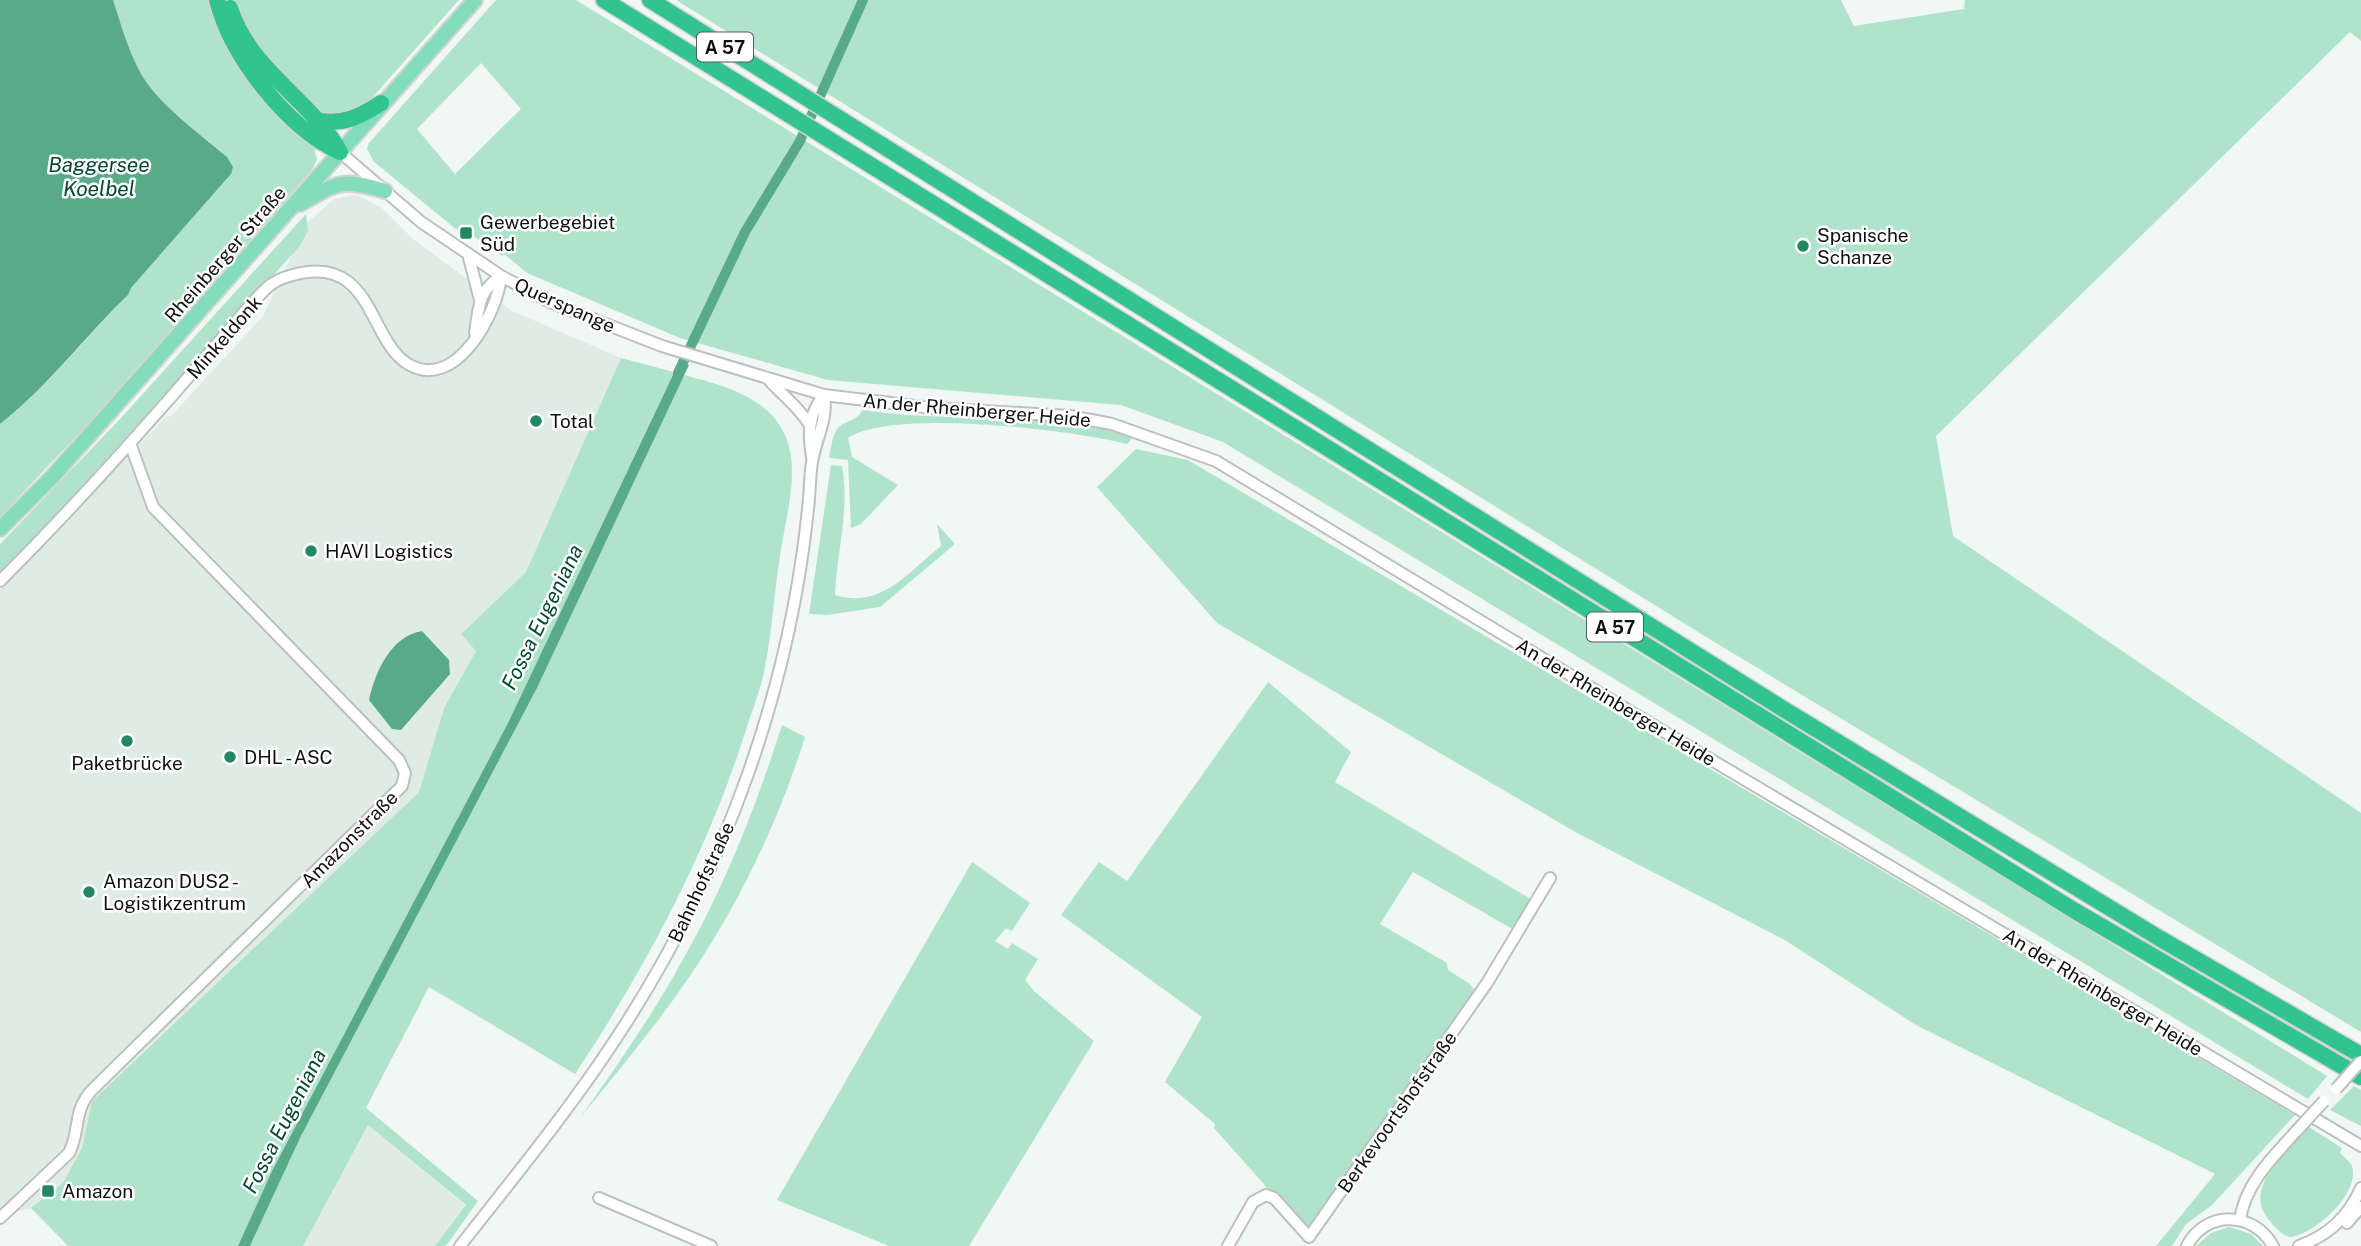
<svg xmlns="http://www.w3.org/2000/svg" width="2361" height="1246" viewBox="0 0 2361 1246" font-family="'Public Sans',sans-serif">
<style>
.built{fill:#dfece5}
.green{fill:#b0e3cb;fill-rule:evenodd}
.water{fill:#59aa88}
.lines{fill:none;stroke-linecap:round;stroke-linejoin:round}
.canal{stroke:#59aa88;stroke-width:10}
.minor-casing{stroke:#bcc1be;stroke-width:14}
.major-casing{stroke:#d4d4d4;stroke-width:18}
.highway-casing{stroke:#d4d4d4;stroke-width:19}
.minor{stroke:#fff;stroke-width:10}
.major{stroke:#83dcbc;stroke-width:14}
.highway{stroke:#31c490;stroke-width:16}
.minor-bridge-casing{stroke:#bcc1be;stroke-width:14;stroke-linecap:butt}
.minor-bridge{stroke:#fff;stroke-width:10}
.poi-dot{fill:#218863;stroke:#fff;stroke-width:2.5}
.labels{text-anchor:middle;dominant-baseline:central;stroke-width:5;stroke-linejoin:round;paint-order:stroke}
.shield{fill:#fff;stroke:#575858;stroke-width:2}
.shield-label{font-size:18px;font-weight:bold;fill:#0f1110}
.poi-label{font-size:19px;fill:#0f1110;stroke:#fff;text-anchor:start}
.street-label{font-size:19px;fill:#0f1110;stroke:#fff}
.water-label{font-size:21px;font-style:italic;fill:#014832;stroke:#fff}
</style>
<rect width="100%" height="100%" fill="#f1f7f4"/>
<path class="built" d="M357,195L383,209L414,240L510,310L621,358L526,572L461,634L476,651L444,708L419,792L92,1100L82,1148L63,1184L31,1208L0,1215V590L166,417L171,416L263,316L307,223L334,199Z
M368,1125L466,1206L435,1246H303Z"/>
<path class="green" d="M113,0H211C222,60 274,105 314,148L317,159L312,170L85,427L0,517V424C49,387 84,338 128,295L131,288L227,179V157C199,133 156,103 139,70C127,47 121,24 113,0Z
M235,0H459L371,99L356,113L325,117C288,80 251,52 235,0Z
M496,0H576L2327,1076L2308,1099L1223,442L1121,405L828,380L680,338L527,273L504,254L502,256L460,227L457,230L374,162L367,149L369,143ZM481,63L521,109L455,174L417,129Z
M676,0H1841L1854,26L1964,9L1965,0H2361V41L2350,32L1936,436L1953,536L2361,813V1032L1716,643Z
M306,214L308,231L299,247L47,524L0,571V544L120,419Z
M621,358L674,372L508,723L272,1171L238,1246H68L31,1208L63,1183L82,1148L92,1101L419,792L444,708L476,651L461,634L526,572Z
M684,375C721,385 768,396 785,435C801,471 785,519 780,556C774,594 772,634 764,672C760,692 751,713 745,733C706,855 646,967 575,1074L429,987L366,1108L478,1201L446,1246H435L466,1205L368,1125L303,1246H250L301,1136L537,688Z
M862,410C952,424 1045,409 1133,437L1127,444C1073,430 893,408 848,438L852,457L898,485L861,524L851,528L848,460L829,458C831,449 832,435 838,428C846,419 856,423 862,410Z
M1136,449L1188,460L2295,1115L2212,1205L2186,1224L2172,1246H2156L2215,1174L1916,1025L1783,939L1577,833L1217,623L1097,487Z
M831,465L842,466C850,510 837,550 835,595C881,609 906,574 941,546L937,524L955,544L880,607L827,615L809,614Z
M1268,682L1351,752L1335,782L1534,901L1516,931L1413,872L1380,924L1447,963L1448,970L1470,984L1475,991L1313,1226L1309,1227L1294,1218L1214,1128L1215,1124L1165,1082L1202,1017L1061,915L1099,862L1127,881Z
M782,725L805,737C777,827 733,916 678,993C648,1036 613,1077 580,1118C616,1067 652,1016 682,961C725,886 756,807 782,725Z
M972,862L1030,903L1012,931L1006,928L995,941L1008,949L1012,943L1038,959L1025,980L1035,992L1094,1041L969,1246H889L777,1200Z
M2354,1086L2361,1090V1126L2330,1110Z
M2309,1127L2342,1148L2340,1153C2344,1157 2350,1161 2352,1166C2361,1193 2314,1235 2290,1237C2281,1235 2275,1227 2269,1220C2241,1188 2289,1149 2309,1127Z
M2229,1227L2251,1234L2263,1246H2196L2211,1233Z"/>
<path class="water" d="M0,0H113C121,24 127,47 139,70C156,103 199,133 227,157L233,167L231,174L131,288L128,295C84,337 49,386 0,424Z
M679,362L689,365L537,688L301,1136L250,1246H238L272,1171L508,723Z
M422,631L449,660L450,674L401,730L392,729L369,700C375,672 391,636 422,631Z"/>
<g class="lines">
<path class="canal" d="M678,373L745,232L800,141L863,0"/>
<defs>
<path id="minor" d="M340,152L421,222L501,276L552,303L662,346L824,395L932,408L1070,416L1112,424L1216,461L1646,721L2361,1146
M468,254L480,300
M475,333C479,307 478,291 501,276
M769,380C783,396 798,406 809,424
M812,457C808,433 808,415 824,395
M0,581C45,536 89,489 132,441C160,410 188,378 216,345C233,326 250,303 269,286C276,280 285,277 293,275C373,253 368,340 408,364C456,393 498,312 501,276
M599,1198L711,1246
M0,1218L69,1153C81,1130 72,1112 92,1090L402,786L405,773L399,760L153,507L130,443
M2240,1220C2245,1182 2277,1153 2301,1126
M2347,1223L2361,1207
M460,1246C515,1176 571,1108 619,1034C724,873 791,690 809,499C810,487 810,474 812,462C816,438 828,420 824,395
M1228,1246L1253,1202L1266,1195L1274,1198L1309,1237L1487,983L1550,878
M2187,1246C2205,1210 2254,1211 2273,1246
M2299,1246C2329,1235 2348,1217 2361,1188"/>
<path id="major" d="M300,204C339,182 341,178 385,191
M0,529L53,476L475,0"/>
<path id="highway" d="M217,0C231,56 287,128 340,152
M604,0L2075,911L2361,1077
M650,0L1780,707L2159,938L2361,1055
M230,8C251,72 311,99 340,152
M316,120C342,126 359,117 381,103"/>
</defs>
<use href="#minor" class="minor-casing"/>
<use href="#major" class="major-casing"/>
<use href="#highway" class="highway-casing"/>
<use href="#minor" class="minor"/>
<use href="#major" class="major"/>
<use href="#highway" class="highway"/>
<defs>
<path id="minor-bridge" d="M2336,1089L2361,1061
M2301,1126L2324,1101"/>
</defs>
<use href="#minor-bridge" class="minor-bridge-casing"/>
<use href="#minor-bridge" class="minor-bridge"/>
</g>
<g class="poi-dot">
<rect x="459" y="226" width="14" height="14" rx="3.5"/>
<circle cx="1803" cy="246" r="7"/>
<circle cx="536" cy="421" r="7"/>
<circle cx="311" cy="551" r="7"/>
<circle cx="127" cy="741" r="7"/>
<circle cx="230" cy="757" r="7"/>
<circle cx="89" cy="892" r="7"/>
<rect x="41" y="1184" width="14" height="14" rx="3.5"/>
</g>
<g class="labels">
<g class="shield">
<rect x="697" y="32.5" width="56" height="29" rx="5"/>
<rect x="1587" y="612.5" width="56" height="29" rx="5"/>
</g>
<g class="shield-label">
<text x="725" y="47">A 57</text>
<text x="1615" y="627">A 57</text>
</g>
<g class="poi-label">
<text x="480" y="222">Gewerbegebiet<tspan x="480" dy="22">Süd</tspan></text>
<text x="1817" y="235">Spanische<tspan x="1817" dy="22">Schanze</tspan></text>
<text x="550" y="421">Total</text>
<text x="325" y="551">HAVI Logistics</text>
<text x="244" y="757">DHL - ASC</text>
<text x="127" y="763" text-anchor="middle">Paketbrücke</text>
<text x="103" y="881">Amazon DUS2 -<tspan x="103" dy="22">Logistikzentrum</tspan></text>
<text x="62" y="1191">Amazon</text>
</g>
<g class="street-label">
<text transform="translate(225 254) rotate(-49)">Rheinberger Straße</text>
<text transform="translate(565 305) rotate(24)">Querspange</text>
<text transform="translate(224 337) rotate(-49)">Minkeldonk</text>
<text transform="translate(977 410) rotate(5)">An der Rheinberger Heide</text>
<text transform="translate(1616 702) rotate(31)">An der Rheinberger Heide</text>
<text transform="translate(349 839) rotate(-45)">Amazonstraße</text>
<text transform="translate(701 882) rotate(-65)">Bahnhofstraße</text>
<text transform="translate(2103 992) rotate(31)">An der Rheinberger Heide</text>
<text transform="translate(1397 1112) rotate(-55)">Berkevoortshofstraße</text>
</g>
<g class="water-label">
<text x="99" y="164">Baggersee<tspan x="99" dy="24">Koelbel</tspan></text>
<text transform="translate(542 617) rotate(-64)">Fossa Eugeniana</text>
<text transform="translate(284 1121) rotate(-63)">Fossa Eugeniana</text>
</g>
</g>
</svg>
